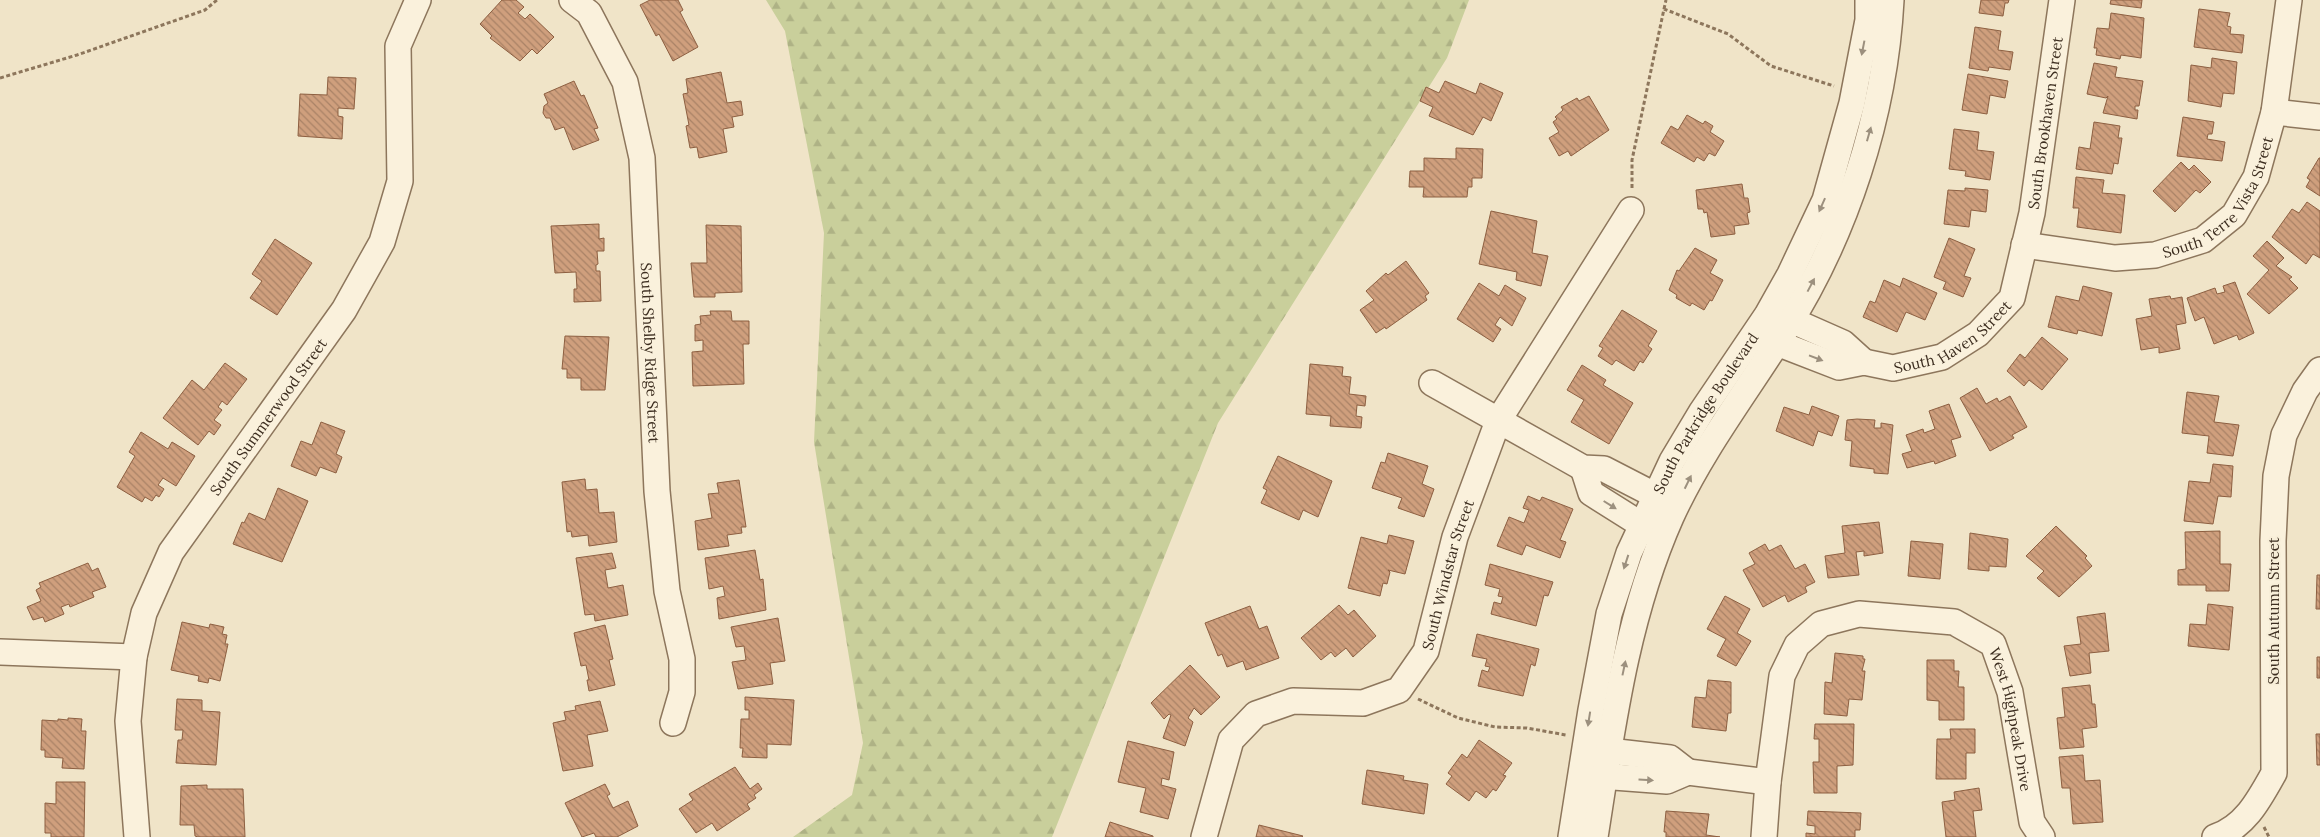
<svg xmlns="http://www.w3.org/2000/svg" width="2320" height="837" viewBox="0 0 2320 837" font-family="Lora,serif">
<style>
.forest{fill:url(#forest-firs)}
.building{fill:url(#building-back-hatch);stroke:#8d5f41}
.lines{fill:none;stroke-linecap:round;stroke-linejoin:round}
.minor-casing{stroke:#8d765c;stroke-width:28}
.path{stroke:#8d765c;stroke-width:3;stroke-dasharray:4 2.5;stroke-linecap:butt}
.minor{stroke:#faf1dc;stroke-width:25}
.oneway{fill:#9c907e}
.labels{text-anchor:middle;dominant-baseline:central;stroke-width:4;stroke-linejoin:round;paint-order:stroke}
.street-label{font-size:15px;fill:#3d2e20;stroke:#f7eed8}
</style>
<defs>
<pattern id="forest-firs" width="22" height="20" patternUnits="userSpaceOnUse" patternTransform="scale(1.25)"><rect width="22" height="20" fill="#c9cf9b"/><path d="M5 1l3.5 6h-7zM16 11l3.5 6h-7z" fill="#aeb285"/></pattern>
<pattern id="building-back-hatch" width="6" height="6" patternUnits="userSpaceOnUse" patternTransform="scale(1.25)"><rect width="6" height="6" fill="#cf9f7d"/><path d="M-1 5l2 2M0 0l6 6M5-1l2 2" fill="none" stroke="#a98266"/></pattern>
</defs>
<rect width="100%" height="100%" fill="#f0e4c8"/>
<path class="forest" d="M766,0H1469L1447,58L1218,423L1052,837H793L852,795L863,743L814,442L824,233L785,31Z"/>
<path class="building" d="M502,0H516L524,7L518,13L525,19L530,14L554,37L537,54L532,49L520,61L490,38L492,36L480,24Z
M650,0H678L683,10L680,12L698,47L673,61L659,34L656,36L640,5Z
M1981,0H2009L2008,3H2005L2003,16L1979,13Z
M2111,0H2142L2141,8L2110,4Z
M2199,9L2230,13L2227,26L2231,27L2230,34L2244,35L2242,53L2194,47Z
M2111,13L2144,18L2141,58L2121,55L2120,59L2096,55L2097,48H2094L2097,28L2109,29Z
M1975,27L2001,31L1998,50L2013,52L2010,70L1989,67L1988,71L1969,68Z
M2212,58L2237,62L2234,94L2223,93L2221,107L2188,101L2191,65L2211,68Z
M2094,63L2117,67L2115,77L2143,81L2139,106H2135V110H2138L2137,119L2103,113L2108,96L2106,98L2087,94Z
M721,72L727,103L741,101L743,115L732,117L734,127L723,129L727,152L699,158L697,147L690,148L686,126L689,125L683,94L688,93L686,79Z
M1968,74L2008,81L2005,98L1990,95L1987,114L1962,110Z
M328,77L356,78L354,109L338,108V116L343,117L342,139L298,136L300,94L327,95Z
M574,81L581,96L584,95L598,128L594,129L599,140L573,150L564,127L555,130L550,118H546L543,113L544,106L548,103L544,94Z
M1445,81L1476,94L1480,83L1503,93L1491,121L1483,117L1473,135L1429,116L1433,107L1420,101L1426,87L1439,93Z
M1589,96L1609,130L1571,156L1568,151L1559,156L1549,138L1559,132L1553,122L1557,119L1555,117L1563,110L1561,107L1577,98L1579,101Z
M1687,115L1703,124L1705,121L1713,126L1710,132L1724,141L1715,156L1709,153L1704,161L1697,157L1694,162L1661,143L1671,126L1678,130Z
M2183,117L2214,122L2212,134H2208L2207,139L2225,142L2222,161L2177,156Z
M2094,122L2120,126L2118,138H2122L2118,164L2114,163L2112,174L2076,169L2079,147L2090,149Z
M1954,129L1979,132L1977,150L1994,152L1990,180L1965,176L1966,171L1949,169Z
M1456,148L1483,149L1482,178H1472V187H1468L1467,197H1423L1424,187H1409L1410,171H1424V158L1456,159Z
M2319,158H2320V196L2306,187L2310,180L2307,178Z
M2181,162L2189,170L2194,165L2211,182L2200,193L2196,190L2175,212L2153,191Z
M2076,177L2104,180L2102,193L2125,195L2121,233L2077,227L2079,208H2073Z
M1742,184L1744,198H1748L1750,212L1747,213L1749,224L1734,226L1735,234L1711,237L1707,212L1704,213L1703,209H1698L1696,190Z
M1965,188L1988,190L1986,212L1971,210L1969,227L1944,224L1948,190L1965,191Z
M2307,202L2320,211V258L2313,254L2306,264L2272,237L2292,209L2299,213Z
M1491,211L1537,221L1532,253L1548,256L1541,286L1516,280L1517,272L1479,264Z
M599,224V239L604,238V251H597L598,264L596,265V271H600L601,301L574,302V289H577L576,272L555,273L551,226Z
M706,225L741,226L742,292L715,293V297H694L691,263H707Z
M1949,238L1975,249L1964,276L1971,278L1963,297L1943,289L1946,282L1934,277Z
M275,239L312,263L277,315L250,298L262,281L252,274Z
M2267,241L2284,258L2276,266L2292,277L2289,279L2298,288L2269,314L2247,294L2269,270L2253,256Z
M1695,248L1717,260L1710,273L1723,280L1712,301L1710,300L1704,310L1692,303L1690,306L1676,298L1677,295L1669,290L1677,270L1679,271Z
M1406,261L1429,293L1425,296L1427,300L1386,329L1385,327L1376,333L1360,310L1374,300L1366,291L1386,273L1388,275Z
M1903,278L1937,293L1925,320L1906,312L1897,332L1863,317L1870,301L1875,303L1884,280L1900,287Z
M2235,282L2254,333L2239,340L2237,335L2214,344L2204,317L2195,321L2187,298L2215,288L2217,294L2225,292L2223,286Z
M1479,283L1499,296L1505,285L1526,298L1512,326L1500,317L1495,325L1501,329L1493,342L1457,319Z
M2083,286L2112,293L2102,336L2078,330L2077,334L2048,327L2056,296L2079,301Z
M2170,296L2171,299L2182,297L2186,323L2176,325L2180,349L2159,353V347L2141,350L2136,319L2152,316L2149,299Z
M1622,310L1657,331L1648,346L1652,349L1643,363L1640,361L1634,371L1616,360L1612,365L1598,356L1603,348L1599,346Z
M710,311H731L732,321H749V344H743L744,384L693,386L692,352L703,351V340L695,341V325L701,324L700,316L711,315Z
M565,336L609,337L605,390H581V378H567V369H562Z
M2042,337L2068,359L2042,390L2029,380L2024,386L2007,371L2020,354L2025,358Z
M225,363L247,379L227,405L222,401L218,407L222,410L214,420L221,425L214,435L209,431L198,445L163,418L192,380L204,390Z
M1310,364L1343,367L1342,376L1351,377L1349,394L1366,396L1365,406L1357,405L1356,416L1362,417L1361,428L1330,426L1331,416L1306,414Z
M1582,365L1606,380L1603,385L1633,403L1609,444L1571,422L1584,400L1567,390Z
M1977,388L1986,404L1997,398L1999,402L2010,396L2027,427L2012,435L2014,438L1990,451L1960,398Z
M2187,392L2219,396L2214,422L2239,425L2233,456L2207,453L2209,436L2182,433Z
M1949,404L1961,437L1951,440L1956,456L1935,464L1934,461L1907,468L1902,454L1912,451L1906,435L1923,429L1924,433L1935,429L1929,411Z
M1812,406L1839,416L1832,436L1818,431L1813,446L1776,431L1784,407L1809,415Z
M1857,419L1875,420L1874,428H1881V423L1893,425L1888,474L1874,473V469L1850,466L1852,441L1845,440L1847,420Z
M321,422L345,431L336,454L342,457L336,473L320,467L316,476L291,466L301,441L312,445Z
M141,432L168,449L172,442L195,456L176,486L163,478L158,485L164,489L159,497L156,495L152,501L145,497L142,502L117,487L135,456L129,452Z
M1388,453L1428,466L1422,484L1434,489L1424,517L1398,508L1402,498L1372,488L1381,462L1385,463Z
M1278,456L1332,481L1318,517L1303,510L1299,520L1261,503L1267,490L1263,488Z
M2213,464L2233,466L2231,497L2218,496L2213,524L2184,521L2189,481L2210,483Z
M585,479L586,490L597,489L599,513L614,512L617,542L589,546L588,535L572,537L571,531L567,532L562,482Z
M739,480L746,527H741L742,533L727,535L729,546L698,550L695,521L712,518L708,494L719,493L717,483Z
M278,488L308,501L282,562L233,544L242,522L244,523L249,513L265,520Z
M1528,496L1540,501L1542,497L1573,509L1560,540L1566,542L1560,558L1526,545L1522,555L1497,546L1509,517L1524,523L1529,510L1523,508Z
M1879,522L1883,553L1864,556V551L1856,552L1859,575L1828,578L1825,556L1845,553L1842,526Z
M2056,526L2087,556L2085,558L2092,566L2059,597L2037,578L2044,571L2026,556Z
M2220,531V564H2231L2229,591H2206V585H2178V570L2186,569L2185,532Z
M1970,533L2008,539L2006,567L1989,566V571L1968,569Z
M1389,535L1414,541L1405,574L1388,570L1390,572L1387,584L1383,583L1380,596L1348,588L1361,537L1387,544Z
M1911,541L1943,544L1940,579L1908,576Z
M1765,544L1769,551L1781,545L1795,569L1805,564L1815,582L1805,587L1807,592L1788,602L1785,595L1763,607L1743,570L1755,564L1749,553Z
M755,550L760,580L763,579L766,610L719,619L717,598L725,596L723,586L709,589L705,558Z
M612,553L616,568L605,570L608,588L623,585L628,615L595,621L594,614L585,615L576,558Z
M88,563L92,571L98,568L106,587L92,592L94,597L70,607L69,604L61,607L64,614L45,622L43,617L33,620L27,607L41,601L36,590L41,587L39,583Z
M1490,564L1553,582L1548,596L1544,595L1536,626L1491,614L1494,602L1501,604L1503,597L1498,596L1500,589L1485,585Z
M2317,575H2320V609H2316Z
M1725,596L1750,609L1737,633L1751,641L1736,666L1717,656L1726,639L1707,629Z
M2208,604L2233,607L2229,650L2188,646L2190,624L2206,625Z
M1339,605L1348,615L1354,610L1376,636L1353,657L1346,648L1335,657L1331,652L1321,660L1301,638Z
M1250,606L1259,629L1267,626L1279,658L1246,670L1243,661L1227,667L1222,654L1218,656L1205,623Z
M2105,613L2109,651L2089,653L2091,673L2070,676L2064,646L2081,644L2077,617Z
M778,618L785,661L770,663L773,684L738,689L732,662L746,660L744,646L736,647L731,627Z
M182,622L209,628L210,624L224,627L222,634L227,635L225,644H228L220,681L209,678L208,683L198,681L199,676L171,670Z
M605,625L613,659L609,660L615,685L589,691L587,680H589L586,665L581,666L574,633Z
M1477,634L1539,649L1535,666L1531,664L1523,696L1478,686L1482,670L1488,672L1490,667L1485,666L1487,659L1472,656Z
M1835,653L1863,656V659H1865L1862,671H1865L1862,700L1849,699L1847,716L1824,714L1825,682L1832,683Z
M2317,657H2320V678H2317Z
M1927,660H1954V671H1959L1958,687H1964V720H1939V701L1927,700Z
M1190,665L1220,697L1201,715L1194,708L1188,718L1193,722L1185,746L1163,738L1171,715L1169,714L1164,719L1151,703Z
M1708,680L1731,682V713H1728L1726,731L1692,727L1695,697L1706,698Z
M2090,685L2092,704H2095L2097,727L2082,729L2084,747L2060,749L2057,718L2065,717L2062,688Z
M745,697L794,700L791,745L767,744V758L742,757L743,748H740L741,719H749V710H745Z
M177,699L202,700V711L220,712L216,765L176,763L178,740H182L183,730H175Z
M600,701L608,731L587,735L593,766L563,771L553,723L566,720L564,712L576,710L575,706Z
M68,718L82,719L81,731H86L84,769L62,768L63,758L45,757V750H41L42,720L58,721V719L68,720Z
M1815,724H1854L1853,765L1837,766V793H1814L1813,762H1819V739H1814Z
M1950,729H1975V753H1966V779H1936L1937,739H1951Z
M2316,734H2320V765H2317Z
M1479,740L1512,763L1503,775L1506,776L1496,791L1493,789L1486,798L1476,791L1469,801L1446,784L1452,776L1448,773L1462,754L1467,758Z
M1128,741L1174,752L1169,780L1162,778L1161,785L1176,789L1168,819L1140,812L1146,788L1118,782Z
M2083,755L2085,781L2100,780L2103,822L2073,824L2070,788H2062L2059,757Z
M735,767L750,789L758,783L762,789L754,795L756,798L747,804L750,809L717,831L712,823L696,833L679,809L693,800L689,794Z
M1367,770L1404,776L1403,780L1428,784L1424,814L1362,804Z
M56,782H85L84,837H51V833H45V803L56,804Z
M605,784L610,794L607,796L613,808L628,801L638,826L617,837H596L594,833L582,837L565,803Z
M207,785V789H243L245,837H198L195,836L194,825H180L181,786Z
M1979,788L1982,810L1973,811L1976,837H1946L1942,802L1955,800L1954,792Z
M1666,811L1709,814L1706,835L1720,837H1666V832H1664Z
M1808,811L1861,813L1860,830H1855V837H1806V833L1815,834V826L1807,825Z
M1110,822L1153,836V837H1105Z
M1259,825L1303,836L1302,837H1256Z"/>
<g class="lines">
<defs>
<g id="minor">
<path id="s1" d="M572,0L589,13L625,82L642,158L657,491L667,591L682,659V692L673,723"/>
<path d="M2274,112L2320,117"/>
<path id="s2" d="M2024,245L2115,258L2155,255L2203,240L2234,215L2256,177L2274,112L2289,0"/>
<path d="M1779,312L1791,320L1843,343L1864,362"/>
<path id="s3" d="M1765,333L1777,343L1839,367L1864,362L1893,368L1942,357L1978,334L2012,298L2032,213L2062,0"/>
<path d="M1432,383L1583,468L1604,469L1670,503"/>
<path d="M1583,468L1591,493L1656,534"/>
<path d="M0,652L134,657"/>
<path d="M1591,749L1670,758L1688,772"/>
<path id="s4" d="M1688,772L1768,782L1782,676L1797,645L1821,624L1859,614L1954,622L1993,644L2010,692L2032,822L2042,837"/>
<path d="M1587,775L1667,781L1688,772"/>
<path id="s5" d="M137,837L128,721L134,657L144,613L171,552L344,310L382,242L400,181L398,46L418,0"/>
<path id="s6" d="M1204,837L1231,740L1256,714L1293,701L1363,703L1399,690L1426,651L1455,537L1498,421L1631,210"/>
<path id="s7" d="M1571,837L1591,710L1609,614L1629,553L1672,461L1702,411L1767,315L1790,274L1825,200L1852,103L1868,20V0"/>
<path d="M1595,837C1612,729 1626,618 1671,517C1701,451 1745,394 1784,332C1846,235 1885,115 1891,0"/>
<path d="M1764,837L1768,782"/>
<path d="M2215,837C2245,827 2259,800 2274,773L2273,541L2276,476L2284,435L2305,391L2320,370"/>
</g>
</defs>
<use href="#minor" class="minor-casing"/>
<path class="path" d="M1664,9L1666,0
M0,78L77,55L205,10L217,0
M1632,188V160L1664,9L1728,34L1771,66L1834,86
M1418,699L1458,718L1495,727L1527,728L1566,735
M2264,827L2269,837"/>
<use href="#minor" class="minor"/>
</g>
<defs><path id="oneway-solid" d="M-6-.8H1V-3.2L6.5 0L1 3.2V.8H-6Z" transform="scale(1.25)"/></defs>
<g class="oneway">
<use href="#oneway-solid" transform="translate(1863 48) rotate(101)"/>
<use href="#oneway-solid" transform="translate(1869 134) rotate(-74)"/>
<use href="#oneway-solid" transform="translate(1822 205) rotate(114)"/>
<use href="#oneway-solid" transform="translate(1811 285) rotate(-62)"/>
<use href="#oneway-solid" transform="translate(1816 358) rotate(21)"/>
<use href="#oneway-solid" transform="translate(1688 482) rotate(-64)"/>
<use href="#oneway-solid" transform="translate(1610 505) rotate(32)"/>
<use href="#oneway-solid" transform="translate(1626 562) rotate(108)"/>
<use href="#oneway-solid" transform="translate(1624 668) rotate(-78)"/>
<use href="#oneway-solid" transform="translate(1589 719) rotate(99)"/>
<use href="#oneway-solid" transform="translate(1646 780) rotate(3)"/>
</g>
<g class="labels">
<g class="street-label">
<text stroke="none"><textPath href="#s3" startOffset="458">South Brookhaven Street</textPath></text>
<text stroke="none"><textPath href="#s2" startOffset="224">South Terre Vista Street</textPath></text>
<text stroke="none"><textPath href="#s3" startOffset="206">South Haven Street</textPath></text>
<text stroke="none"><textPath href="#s1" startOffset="372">South Shelby Ridge Street</textPath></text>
<text stroke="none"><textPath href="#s7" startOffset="450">South Parkridge Boulevard</textPath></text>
<text stroke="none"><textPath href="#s5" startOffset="459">South Summerwood Street</textPath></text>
<text stroke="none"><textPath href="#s6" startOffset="411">South Windstar Street</textPath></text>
<text transform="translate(2273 611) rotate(-90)">South Autumn Street</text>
<text stroke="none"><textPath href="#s4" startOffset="511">West Highpeak Drive</textPath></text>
</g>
</g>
</svg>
